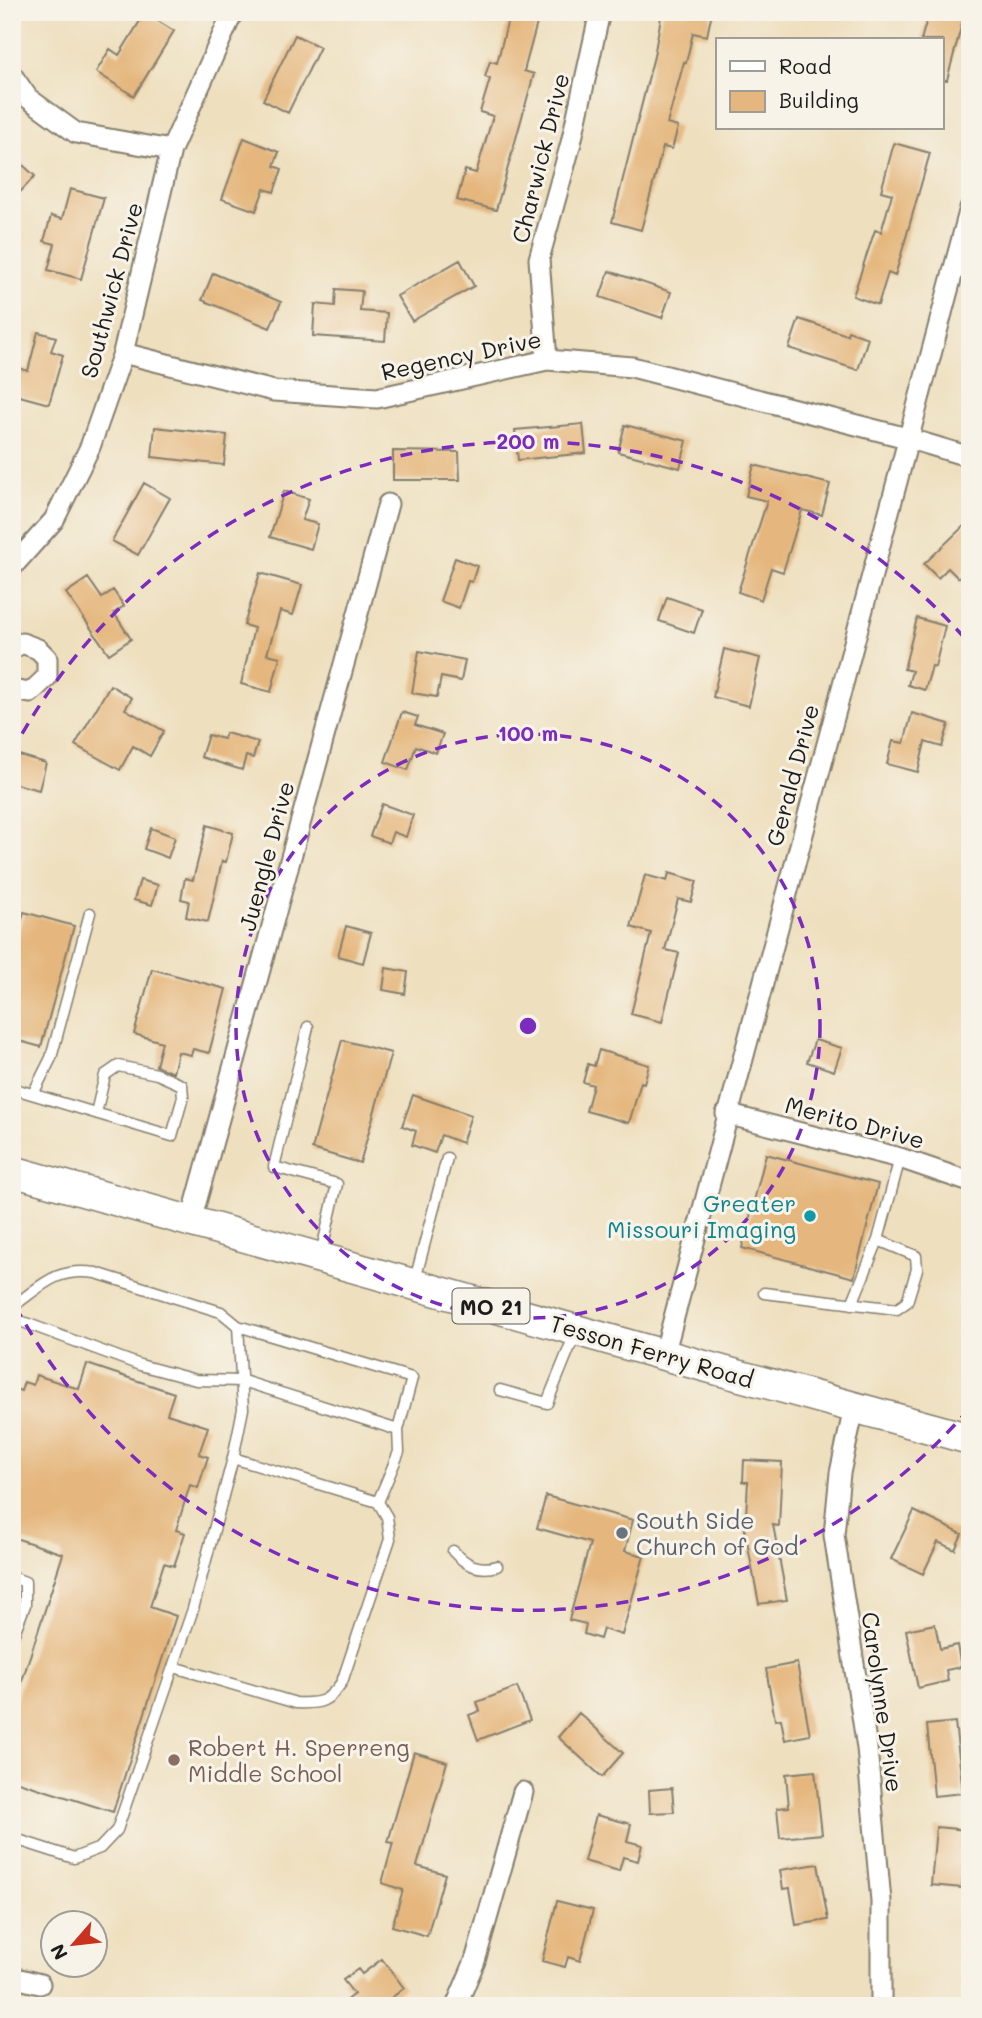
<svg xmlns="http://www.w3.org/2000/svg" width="982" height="2018" viewBox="0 0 982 2018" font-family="Mali,sans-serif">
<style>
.building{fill:#e5b77e}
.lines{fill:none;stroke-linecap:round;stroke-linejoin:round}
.lane-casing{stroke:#857e6d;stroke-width:13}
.street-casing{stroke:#857e6d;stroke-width:23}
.primary-casing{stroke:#857e6d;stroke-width:33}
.lane{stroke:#fff;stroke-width:10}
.street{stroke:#fff;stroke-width:19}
.primary{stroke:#fff;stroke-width:30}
.ring{fill:none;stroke:#7b2cbf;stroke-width:3.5;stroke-dasharray:12 9}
.culture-dot{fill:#0f9aa8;stroke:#f7f3e8;stroke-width:2.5}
.worship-dot{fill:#6b7280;stroke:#f7f3e8;stroke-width:2.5}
.education-dot{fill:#8d6e63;stroke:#f7f3e8;stroke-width:2.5}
.labels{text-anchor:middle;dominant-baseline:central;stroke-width:6;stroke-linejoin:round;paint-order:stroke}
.shield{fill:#f7f3e8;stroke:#5e5c59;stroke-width:2}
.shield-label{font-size:21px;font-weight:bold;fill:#1c1c1c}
.street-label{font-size:23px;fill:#1c1c1c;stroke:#f7f3e8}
.culture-label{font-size:23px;fill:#0d838f;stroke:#f7f3e8;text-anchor:end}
.worship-label{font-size:23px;fill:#5b616d;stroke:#f7f3e8;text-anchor:start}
.education-label{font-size:23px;fill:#785e54;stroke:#f7f3e8;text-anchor:start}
.centre{fill:#7b2cbf;stroke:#f7f3e8;stroke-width:3.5}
.ring-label{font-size:21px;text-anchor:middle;font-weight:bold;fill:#7b2cbf;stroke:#f7f3e8;stroke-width:6;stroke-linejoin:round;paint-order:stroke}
</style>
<rect width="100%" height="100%" fill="#f7f3e8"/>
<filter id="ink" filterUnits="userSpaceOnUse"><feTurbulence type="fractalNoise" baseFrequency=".0143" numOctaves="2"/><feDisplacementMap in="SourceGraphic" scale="14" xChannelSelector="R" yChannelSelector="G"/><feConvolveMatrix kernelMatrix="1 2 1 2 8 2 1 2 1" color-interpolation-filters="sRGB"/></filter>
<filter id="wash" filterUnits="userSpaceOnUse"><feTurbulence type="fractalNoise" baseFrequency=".00686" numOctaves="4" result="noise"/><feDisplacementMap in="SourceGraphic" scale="28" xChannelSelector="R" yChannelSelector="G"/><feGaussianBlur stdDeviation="1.57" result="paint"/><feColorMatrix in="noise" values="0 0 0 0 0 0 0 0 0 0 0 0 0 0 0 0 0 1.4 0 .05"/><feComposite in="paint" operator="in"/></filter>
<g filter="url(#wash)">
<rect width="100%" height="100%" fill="#eedfbe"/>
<g id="blocks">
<path class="building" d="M510,12H540L524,71L534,74L496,210L457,200L465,170L476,173L493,116L480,112L490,79L485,77L490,61L497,63Z
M662,12H712L707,36L693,33L686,63L684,62L667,124L678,127L672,149L663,147L641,230L612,222L654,56Z
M929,12H965L947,80H942V40H921Z
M145,13L174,31L134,96L96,72L110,49L119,55Z
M295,35L320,47L288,113L263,100Z
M244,138L279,152L274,166L282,169L274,192L264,189L256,211L222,199Z
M894,143L930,153L895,276L888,273L878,305L853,296L875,230L881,232L892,194L881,191Z
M12,155L35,176L12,201Z
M70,189L104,198L81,279L48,270L55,244L44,241L51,216L62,219Z
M460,260L474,286L412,321L397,296Z
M609,271L671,292L662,318L600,297Z
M213,273L281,302L270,328L202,300Z
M336,289L362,291L360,311L387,313L385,341L313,336L315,304L335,306Z
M799,319L847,335L848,331L868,338L858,370L789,348Z
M38,332L56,337L51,351L63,355L49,404L12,394V377L15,367L28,371Z
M583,424L586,453L518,460L515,430Z
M625,425L687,441L680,468L618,452Z
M155,427L227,435L224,465L152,457Z
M393,451L459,452L460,480H393Z
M754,465L830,484L822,515L802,510L783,572L771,568L761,600L738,592L767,501L746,496Z
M144,483L170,498L138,555L112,541Z
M284,491L309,499L302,520L318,524L311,549L270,537Z
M970,520V567L958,578L948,568L938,578L924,564Z
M455,558L477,566L472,582L468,581L459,608L440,601Z
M260,573L302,585L293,615L280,611L267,654L280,657L271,692L241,684L254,628L244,625Z
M88,578L102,598L113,590L124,606L114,613L131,639L109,654L66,593Z
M667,597L702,609L694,633L659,621Z
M917,618L945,626L935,667L932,666L925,690L908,685L912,671L904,669Z
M724,649L760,658L749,706L713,697Z
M419,651L465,660L461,681L441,677L437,697L412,693Z
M110,685L132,698L125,709L164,731L150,756L133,746L120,770L75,745Z
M402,712L418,717L415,725L443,734L436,753L416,746L408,770L385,762Z
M912,713L949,724L942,747L925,742L918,772L887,764L893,741L904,743Z
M226,733L258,742L253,758L246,756L242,770L201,757L208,735L224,739Z
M12,753L46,763L39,790L12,783Z
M382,804L413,815L406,837L393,832L389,843L370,836Z
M207,825L233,833L226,862L222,861L208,922L186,917L189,901L181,899L185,878L193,880Z
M151,828L175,837L168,858L144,849Z
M669,873L697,881L691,902L678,899L665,950L679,953L662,1022L631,1014L651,933L631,927L645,875L667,881Z
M140,880L158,885L152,905L134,900Z
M24,912L74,926L41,1047L12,1039V956Z
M346,926L371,933L363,963L338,956Z
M386,968L408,972L405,994L383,990Z
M152,969L226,989L209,1053L193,1049L191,1055L178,1052L173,1073L156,1066L162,1042L134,1034Z
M342,1040L391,1053L360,1163L312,1149Z
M815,1040L842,1048L834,1071L807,1062Z
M599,1050L649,1065L644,1083L641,1082L629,1123L586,1111L593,1085L583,1082L588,1064L594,1066Z
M413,1095L471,1115L462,1143L441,1135L435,1153L412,1145L416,1131L402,1126Z
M766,1154L878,1184L854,1278L742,1248Z
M87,1364L174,1393L167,1414L208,1427L199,1454L208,1457L198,1488L190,1485L176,1530L185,1533L174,1566L164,1563L150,1607L176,1616L113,1812L12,1780V1712L63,1554L12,1537V1388L21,1391L24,1382L33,1385L36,1375L79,1389Z
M744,1460L782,1462L779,1526L773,1525L787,1600L759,1604L745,1531L748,1482H743Z
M546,1496L633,1520L625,1551L644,1556L622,1635L603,1629L600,1639L584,1634L586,1624L569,1620L590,1543L537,1528Z
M914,1511L962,1534L955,1550L938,1542L923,1574L891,1559Z
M935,1624L940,1649L957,1645L961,1667L946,1670L948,1681L918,1688L906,1630Z
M797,1663L810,1735L785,1740L781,1719L775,1720L766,1669Z
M517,1687L530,1720L478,1740L469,1715L480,1711L477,1702Z
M579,1713L623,1753L602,1777L558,1737Z
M955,1722L963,1793L934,1796L927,1725Z
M414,1752L447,1762L417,1866L445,1874L427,1936L392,1926L403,1890L382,1883L393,1843L388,1842Z
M815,1771L822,1834L780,1838L777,1808L789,1807L786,1774Z
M672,1788L674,1812L650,1813L649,1790Z
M596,1815L631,1824L627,1841L642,1845L638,1861L623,1857L619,1871L584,1861Z
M936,1827L967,1830L962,1888L931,1885Z
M818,1864L828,1920L796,1925L790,1888L783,1889L780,1870Z
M557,1901L593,1910L580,1961L568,1957L565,1967L542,1961Z
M382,1959L404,1988L381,2006H339L354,1994L343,1980L358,1969L362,1974Z"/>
</g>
</g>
<g filter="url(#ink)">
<use href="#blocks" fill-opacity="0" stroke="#857e6d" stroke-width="2"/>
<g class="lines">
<defs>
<path id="lane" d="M308,1027L274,1167L337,1184L321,1254
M33,1094L51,1058L90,913
M12,1099L15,1089L172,1136L183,1097L182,1085L157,1074L118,1066L105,1075L96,1113
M415,1280L447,1158
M764,1293L897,1309L907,1302L917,1269L916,1256L878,1240L900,1158
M852,1304L878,1240
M12,1307C43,1285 56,1267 96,1273L221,1312L238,1326L412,1378L398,1430L243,1381L196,1380L140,1365L12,1318
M500,1390L547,1403L575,1334
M233,1458L378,1502L399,1452L398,1430
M453,1551C466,1565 478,1571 497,1566
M12,1577L25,1582V1605L12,1638
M174,1667L296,1703C321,1704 328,1702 342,1682L390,1539L387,1517L378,1502
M12,1838L74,1858L100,1848L117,1830L193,1609L233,1458L243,1409L238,1326"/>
<path id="street" d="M12,75L28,98L76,133L171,150
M123,353L274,391L377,398L547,360L632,367L907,438L970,457
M547,360L539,259L571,143L600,12
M12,567L54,520L90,447L123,353L171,150L233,12
M12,649L22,643L38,649L47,658V677L30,693L12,690
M726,1114L900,1158L970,1182
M191,1221L388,504
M664,1355L970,208
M854,1408L840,1473L834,1535L867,1748L881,1901V2006
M12,1977L40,1984
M456,2006L475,1961L523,1792"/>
<path id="primary" d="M12,1171L664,1355L970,1439"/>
</defs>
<use href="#lane" class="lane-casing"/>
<use href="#street" class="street-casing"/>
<use href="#primary" class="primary-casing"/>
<use href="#lane" class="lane"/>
<use href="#street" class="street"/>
<use href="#primary" class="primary"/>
</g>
</g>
<g class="ring">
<circle cx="528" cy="1026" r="292"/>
<path d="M969 1409A584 584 0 0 1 12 1300M12 752A584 584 0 0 1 969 643"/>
</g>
<circle class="culture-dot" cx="810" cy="1216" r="7"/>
<circle class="worship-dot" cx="622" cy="1533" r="7"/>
<circle class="education-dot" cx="174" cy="1760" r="7"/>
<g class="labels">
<rect class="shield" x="452.5" y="1288.5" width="77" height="35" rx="5"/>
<g class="shield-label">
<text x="491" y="1306">MO 21</text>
</g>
<g class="street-label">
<text transform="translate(540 158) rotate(-76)">Charwick Drive</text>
<text transform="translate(111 290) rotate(-75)">Southwick Drive</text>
<text transform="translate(461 355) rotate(-12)">Regency Drive</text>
<text transform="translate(792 775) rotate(-75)">Gerald Drive</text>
<text transform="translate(266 856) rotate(-75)">Juengle Drive</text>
<text transform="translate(855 1122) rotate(15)">Merito Drive</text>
<text transform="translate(652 1351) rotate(16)">Tesson Ferry Road</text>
<text transform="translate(883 1702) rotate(82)">Carolynne Drive</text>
</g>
<g class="culture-label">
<text x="796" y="1203">Greater<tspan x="796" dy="26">Missouri Imaging</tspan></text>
</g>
<g class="worship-label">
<text x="636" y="1520">South Side<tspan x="636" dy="26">Church of God</tspan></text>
</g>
<g class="education-label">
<text x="188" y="1747">Robert H. Sperreng<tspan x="188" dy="26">Middle School</tspan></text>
</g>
</g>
<circle cx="528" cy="1026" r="10" class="centre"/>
<g class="ring-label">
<text x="528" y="449">200 m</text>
<text x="528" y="741">100 m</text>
</g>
<rect width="982" height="2018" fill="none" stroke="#f7f3e8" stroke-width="42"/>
<rect x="716" y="38" width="228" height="91" fill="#f7f3e8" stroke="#9f9d96" stroke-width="2"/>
<rect x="730" y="61" width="35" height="10" fill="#ffffff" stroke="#9f9d96" stroke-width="2"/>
<text x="779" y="74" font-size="21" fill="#1c1c1c">Road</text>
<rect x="730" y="91" width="35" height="21" fill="#e5b77e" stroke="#9f9d96" stroke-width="2"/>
<text x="779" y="108" font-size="21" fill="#1c1c1c">Building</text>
<g transform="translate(74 1944) rotate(242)"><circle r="33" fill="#f7f3e8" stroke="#9f9d96" stroke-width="2"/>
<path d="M0-5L12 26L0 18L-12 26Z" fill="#c8321e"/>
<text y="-10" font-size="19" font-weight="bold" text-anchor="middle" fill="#1c1c1c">N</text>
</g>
</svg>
